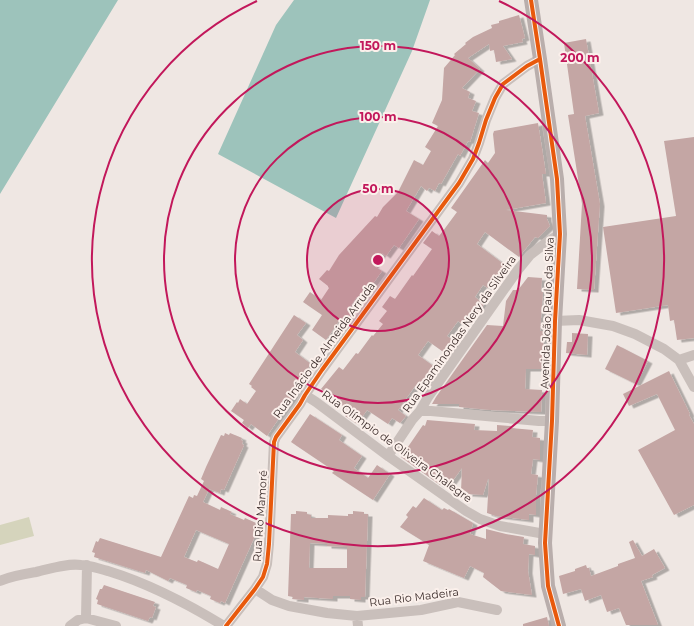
<svg xmlns="http://www.w3.org/2000/svg" width="694" height="626" viewBox="0 0 694 626" font-family="Montserrat,sans-serif">
<style>
.green{fill:#d5d4bc}
.water{fill:#9dc3bb}
.building{fill:#c4a6a4;fill-rule:evenodd;filter:url(#shadow)}
.lines{fill:none;stroke-linecap:round;stroke-linejoin:round}
.street{stroke:#c9bfbb;stroke-width:10}
.secondary{stroke:#b9aeac;stroke-width:14}
.cycleway-casing{stroke:#fbf0eb;stroke-width:6}
.cycleway{stroke:#e8590c;stroke-width:4}
.ring{fill:none;stroke:#c2185b;stroke-width:2}
.labels{text-anchor:middle;dominant-baseline:central;stroke-width:4;stroke-linejoin:round;paint-order:stroke}
.street-label{font-size:11px;fill:#3a2b29;stroke:#fbf0eb}
.centre{fill:#c2185b;stroke:#fbf0eb;stroke-width:2}
.ring-label{font-size:12px;text-anchor:middle;font-weight:bold;fill:#c2185b;stroke:#fbf0eb;stroke-width:4;stroke-linejoin:round;paint-order:stroke}
</style>
<defs>
<filter id="shadow"><feDropShadow dx="4.5" dy="2.5" stdDeviation="0" flood-color="#0004"/></filter>
</defs>
<rect width="100%" height="100%" fill="#efe7e3"/>
<path class="green" d="M29,517L34,536L0,545V525Z"/>
<path class="water" d="M0,0H118L0,194Z
M294,0H430L412,51L336,218L218,154L276,25Z"/>
<path class="building" d="M519,15L525,38L522,39L523,42L503,46L512,59L496,62L494,50L490,51L489,44L468,58L480,69L462,88L470,92L468,98L476,101L472,111L479,113L470,142L468,141L460,156L458,154L441,184L439,183L435,191L429,188L427,191L421,186L406,211L419,219L399,248L394,245L386,256L382,253L374,266L382,271L361,300L357,297L356,298L347,311L351,314L344,324L339,321L326,340L312,330L322,315L303,302L310,292L321,300L329,288L328,287V286L319,279L327,270L329,271L339,255L375,216L377,217L383,207L398,192L414,160L423,165L431,151L425,147L438,126L432,123L442,100L444,68L455,55L454,54L466,44L465,43L473,37L492,28L491,25L499,23V21Z
M586,39L599,113L585,116L600,204L594,290L577,289L582,204L568,115L574,114L564,43Z
M538,123L546,174H542L546,203L506,210L547,215V219L550,226L538,238L535,237L519,257L485,232L477,244L505,265L488,288L483,285L475,297L484,304L478,314L473,310L463,325L458,321L447,336L458,344L449,356L428,341L418,355L439,370L424,392H422L415,386L398,410L406,416L400,423L392,418L388,424L367,410L357,424L345,416L349,410L335,401L334,402L326,397L328,394L321,389L339,367L343,370L356,353L358,354L372,335L373,336L383,324L379,321L387,311L382,307L390,296L395,299L412,275L413,276L432,249L423,243L432,231L439,236L443,231L457,212L451,208L485,160L488,163L495,153L493,134L494,131Z
M694,137V338L677,340L674,320L670,321L668,305L616,313L603,227L676,216L664,141Z
M528,277L542,278L541,292H543L540,331H544L542,369H526L525,389L542,390L541,412L490,410L459,407V404H432L436,397L487,325L503,326L506,301L513,290H518Z
M294,315L306,323L297,335L303,340L295,352L311,364L306,371L308,372L301,383L302,384L267,436L251,424L248,428L242,423L244,420L231,411L237,402L238,403L240,399L247,404L256,391L251,387L252,386L249,384Z
M572,333L588,334L587,355L566,353L567,342H572Z
M617,345L648,361L636,384L605,369Z
M669,371L690,414L689,415L694,424V505L674,515L638,450L675,430L657,394L629,406L623,394Z
M310,414L342,435L339,440L362,456L354,468L368,478L377,465L390,474L373,500L332,473L334,471L291,442Z
M427,420L475,424L474,430L497,431V425L511,426V428L533,430L532,437L540,438V460L533,459L531,474L538,475L536,495V515L529,514V520L496,516L487,513L489,479H488L483,495L468,494V492L461,491L462,468L448,487L442,483L440,485L401,457L423,425L425,426Z
M225,433L229,435L230,433L242,438L241,440L243,441L242,444L244,445L224,490L221,489L220,493L209,489L203,502L220,510L221,507L232,512L230,514L244,520L245,518L256,523L255,525L259,527L225,603L221,601L220,603L210,599L211,596L197,590L196,592L186,588L187,585L170,578L168,581L146,570L145,573L94,557L95,553L92,552L96,541L98,542L100,538L161,557L189,496L193,498L194,495L197,496L204,481L201,479L206,467L221,435L224,436ZM196,530L229,544L218,569L198,560L197,562L184,557Z
M424,498L442,510L444,508L448,510L449,509L473,523L470,534L486,539V529L506,534L524,537L523,544L535,546V555L529,554L528,571L532,595L501,591L483,577L484,573L470,566L464,578L423,561L429,545L400,527L408,517L406,515L413,506L416,508Z
M296,511L307,512V514L311,515V518H328V515L348,516V514H353V511L364,512V514H368L365,597H361V600L350,599V596H333V599L304,597V600L292,599L293,597L288,596L291,514H296ZM310,543L327,544V546L347,547V568H309Z
M633,540L642,556L654,549L665,568L652,575L653,577L641,581L658,625H626L619,608L607,612L601,595L585,601L581,589L563,594L559,576L575,571V569L586,565L587,568H589L591,576L618,566V564L635,558L629,542Z
M104,585L155,602L153,606L156,607L152,618L150,617L148,621L97,604L98,600L96,599L100,589H102Z
M547,617L549,626H523V624Z"/>
<g class="lines">
<path class="street" d="M555,321L579,320L613,326L635,334L664,349L679,360L694,387
M679,360L694,355
M305,395L316,402L388,456L466,511L480,519L500,526L545,534
M420,411H431L539,421H552
M388,456L412,420L420,411L428,397L517,271L530,255L547,242L560,234
M0,581C11,576 24,574 36,572C50,569 66,563 81,565C90,565 99,569 108,571C147,583 188,604 224,626
M255,589L272,600L289,606L327,613L357,616L421,610L458,602L497,610
M357,616L358,626
M86,618L87,565
M70,626L78,620L86,618L116,626
M226,626L255,589L263,577L267,564L269,544L274,442L276,437L300,404L305,395L322,370L459,183L473,159L479,143L486,120L495,98L503,84L527,66L540,59"/>
<path class="secondary" d="M531,0L540,59L557,179L560,234L555,321L552,421L545,543L548,586L559,626"/>
<defs>
<path id="cycleway" d="M531,0L540,59L557,179L560,234L555,321L552,421L545,543L548,586L559,626
M226,626L255,589L263,577L267,564L269,544L274,442L276,437L300,404L305,395L322,370L459,183L473,159L479,143L486,120L495,98L503,84L527,66L540,59"/>
</defs>
<use href="#cycleway" class="cycleway-casing"/>
<use href="#cycleway" class="cycleway"/>
</g>
<circle cx="378" cy="260" r="71" fill="#c2185b" fill-opacity=".12"/>
<g class="ring">
<circle cx="378" cy="260" r="71"/>
<circle cx="378" cy="260" r="143"/>
<circle cx="378" cy="260" r="214"/>
<path d="M499 1A286 286 0 1 1 257 1"/>
</g>
<g class="labels">
<g class="street-label">
<text transform="translate(547 313) rotate(-88)">Avenida João Paulo da Silva</text>
<text transform="translate(459 334) rotate(-55)">Rua Epaminondas Nery da Silveira</text>
<text transform="translate(324 350) rotate(-54)">Rua Inácio de Almeida Arruda</text>
<text transform="translate(397 446) rotate(36)">Rua Olímpio de Oliveira Chalegre</text>
<text transform="translate(260 516) rotate(-86)">Rua Rio Mamoré</text>
<text transform="translate(414 597) rotate(-7)">Rua Rio Madeira</text>
</g>
</g>
<circle cx="378" cy="260" r="6" class="centre"/>
<g class="ring-label">
<text x="378" y="50">150 m</text>
<text x="580" y="62">200 m</text>
<text x="378" y="121">100 m</text>
<text x="378" y="193">50 m</text>
</g>
</svg>
